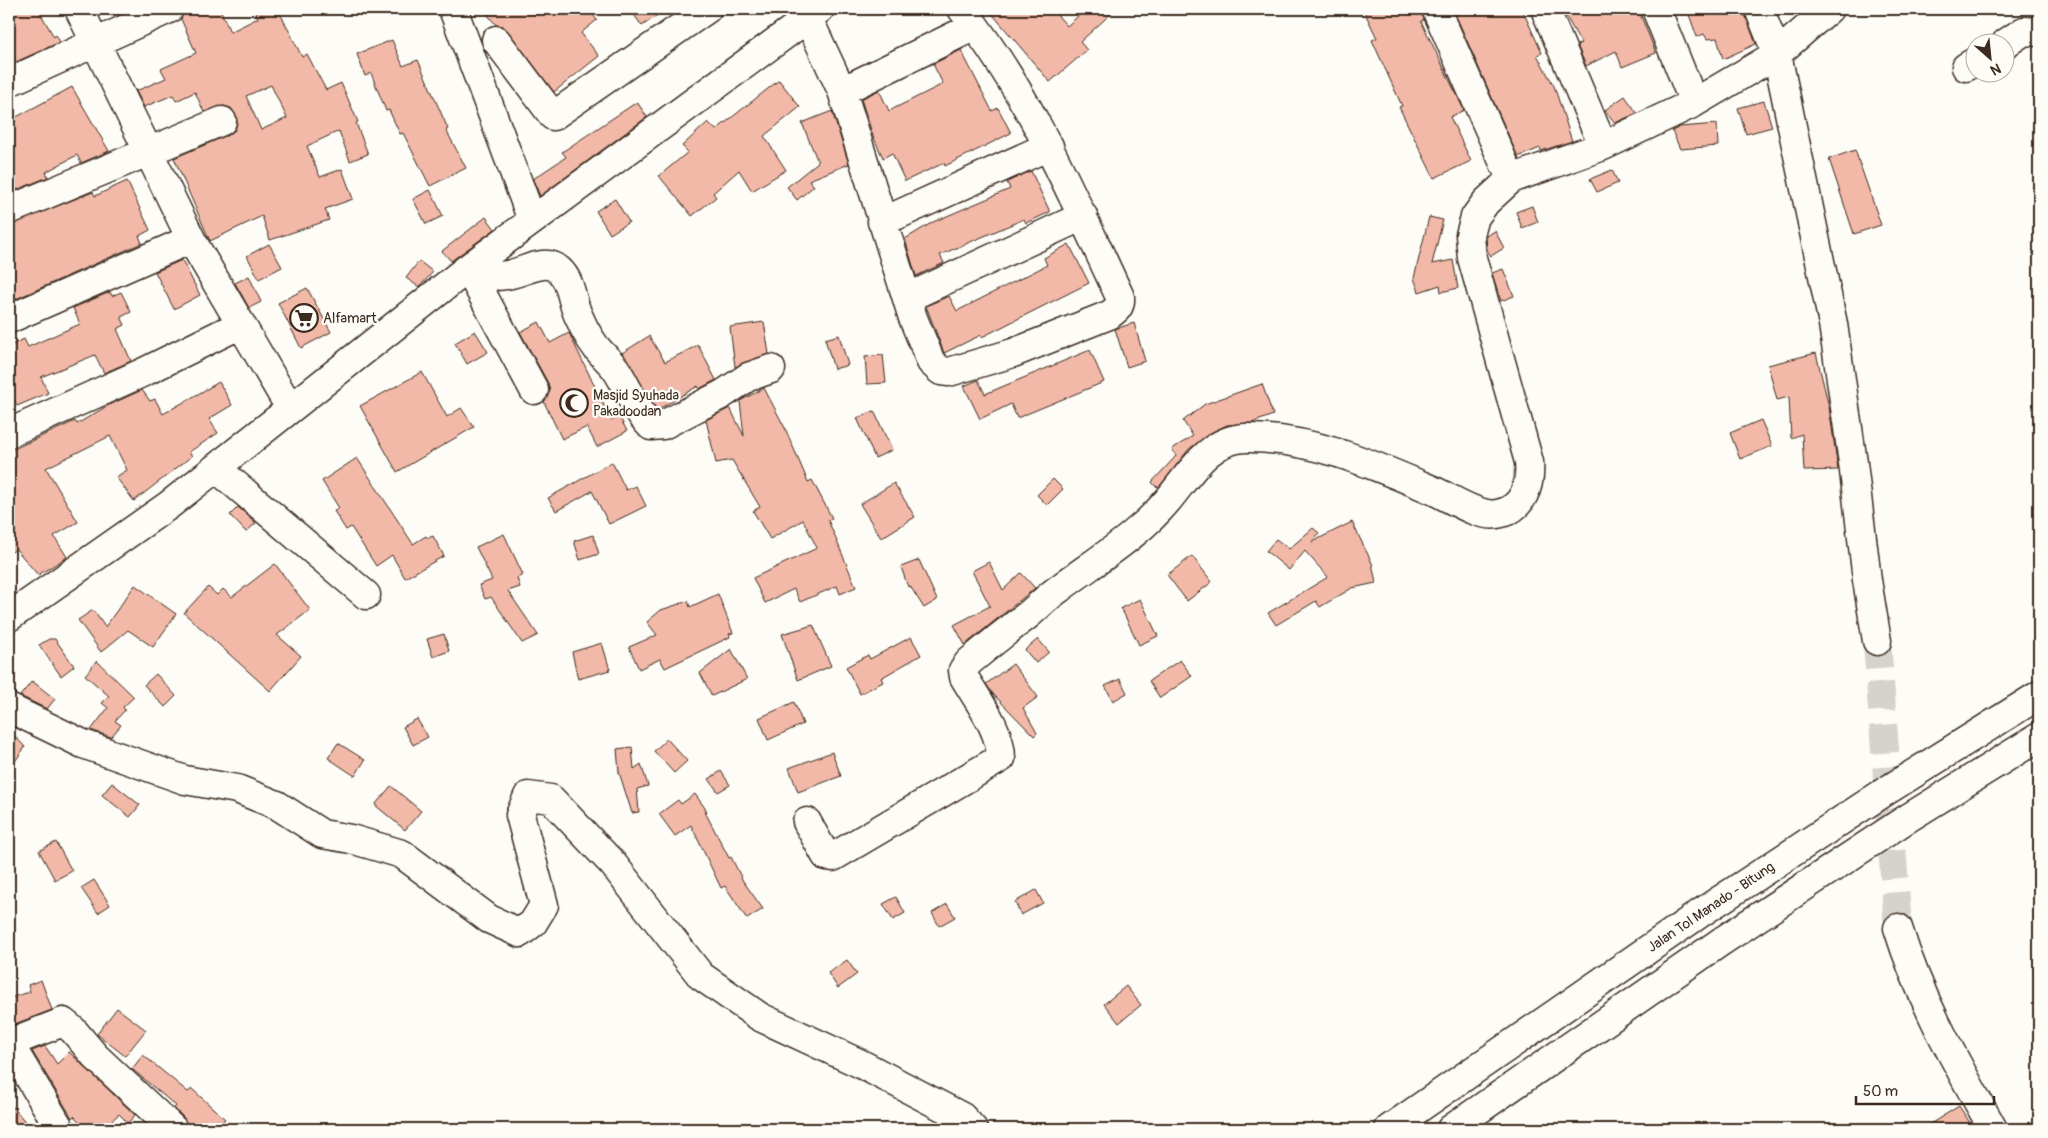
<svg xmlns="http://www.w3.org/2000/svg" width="2048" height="1138" viewBox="0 0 2048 1138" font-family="Pangolin,sans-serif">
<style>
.building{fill:#f2b9a8;stroke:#3b2a1e;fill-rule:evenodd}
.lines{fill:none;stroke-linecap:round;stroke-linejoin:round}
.minor-tunnel{stroke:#d6d2cc;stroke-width:28;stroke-dasharray:28 14;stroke-linecap:butt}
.minor-casing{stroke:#3b2a1e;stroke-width:31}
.highway-casing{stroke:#3b2a1e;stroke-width:31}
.minor{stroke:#fdfcf7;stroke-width:28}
.highway{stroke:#fdfcf7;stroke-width:28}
.labels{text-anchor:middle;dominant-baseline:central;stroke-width:4.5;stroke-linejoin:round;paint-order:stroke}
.poi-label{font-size:14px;fill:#3b2a1e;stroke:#fdfcf7;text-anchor:start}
.street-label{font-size:14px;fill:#3b2a1e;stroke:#fdfcf7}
</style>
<rect width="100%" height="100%" fill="#fdfcf7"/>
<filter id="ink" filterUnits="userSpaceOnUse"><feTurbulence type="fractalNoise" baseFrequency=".02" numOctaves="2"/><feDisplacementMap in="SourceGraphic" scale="10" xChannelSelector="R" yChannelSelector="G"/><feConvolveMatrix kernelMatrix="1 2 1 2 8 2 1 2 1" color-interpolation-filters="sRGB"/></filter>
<g filter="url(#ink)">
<path class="building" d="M9,9H38L54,37L56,35L60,42L9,65Z
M194,9H220L230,32L258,18L254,9H278L302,57L307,54L326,90L341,83L358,122L356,123L368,154L350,161L339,131L307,146L320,177L342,169L353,199L325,209L329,220L270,240L262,216L210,241L174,158L228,135L235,130L237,123L236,115L231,108L224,106L204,112L195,92L176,101L173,95L144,107L136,91L166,78L161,69L196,53L181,19L183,14ZM271,85L287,118L261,130L246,96Z
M483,9H588L597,20L581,33L599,56L554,92L508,31L503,26L496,25Z
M630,9H666L642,26Z
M988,9H1052L1067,26L1086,9H1116L1080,42L1087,50L1050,82Z
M1363,9H1421L1424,20L1421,21L1464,110L1450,117L1471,161L1434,178L1399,107L1402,106L1372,40L1377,38Z
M1453,9H1522L1542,53L1537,55L1554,86L1572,141L1541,151L1540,148L1518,157Z
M1562,9H1638L1656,53L1622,67L1616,51L1586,66L1577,45L1581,43Z
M1687,9H1743L1756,44L1723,59L1717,38L1707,39L1704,34L1697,37Z
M392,40L403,66L418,60L448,129L446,130L466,168L430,186L403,133L400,134L389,110L386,111L371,73L365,76L357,54Z
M961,50L992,111L998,108L1011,133L945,166L944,163L905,181L892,153L883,158L873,136L861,99L879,90L889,111L943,84L933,64Z
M779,80L800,107L764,136L786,170L752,191L739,170L713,193L716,197L692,216L659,176L688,152L682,146L708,122L716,130Z
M72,87L109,151L81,163L77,155L46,172L48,177L9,193V121Z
M1625,96L1637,113L1615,123L1605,110Z
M1764,101L1772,127L1746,134L1738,108Z
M637,102L647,117L540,196L533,179L566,157L562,152Z
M832,111L849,164L809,180L814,186L797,200L787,187L818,162L802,123Z
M1717,124L1718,146L1680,149L1672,131L1680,127Z
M1855,150L1881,225L1854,234L1829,159Z
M1612,170L1618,183L1597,192L1590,179Z
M1031,171L1050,212L1026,223L1024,219L940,255L944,263L916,276L905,239L933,222L1010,189L1007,182Z
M127,181L150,230L139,236L142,243L9,302V225L93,192L95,196Z
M430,190L443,216L426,224L413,199Z
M615,199L629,222L610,234L596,211Z
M1532,206L1538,222L1522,228L1516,212Z
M486,217L495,229L451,261L442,251Z
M1429,217L1443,220L1432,264L1453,260L1458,288L1441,292L1440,285L1419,292L1414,278Z
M1495,231L1504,248L1491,256L1487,250L1486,236Z
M269,244L282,267L259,279L247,256Z
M1069,244L1089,283L982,337L981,335L944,353L926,306L949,296L957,311L1047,265L1044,258Z
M182,260L200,295L174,309L155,272Z
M419,261L433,272L419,287L406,278Z
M1503,269L1514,296L1501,301L1492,273Z
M249,276L261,302L249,308L235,283Z
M307,288L331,332L301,348L278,303Z
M110,292L112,296L121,292L131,312L121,317L125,325L117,329L131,361L104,373L95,355L41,377L48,393L17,406L9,388V346L24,339L28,347L80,324L73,308Z
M539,322L550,343L569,333L611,420L619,416L627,431L597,447L587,427L562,439L544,402L550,391L548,383L520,332Z
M764,322L769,354L735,367L730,327Z
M1134,323L1145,361L1127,367L1115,329Z
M475,331L488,352L467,364L455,343Z
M839,335L848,365L834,369L825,339Z
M649,336L665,362L698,345L716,380L699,389L698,386L657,410L622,353Z
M1090,350L1104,382L1017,418L1011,404L980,419L964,386L978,380L985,394Z
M1816,353L1829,407L1838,470L1804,471L1802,434L1791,438L1789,397L1777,400L1768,365Z
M883,355L886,383L867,384L865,357Z
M422,372L447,417L461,408L474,427L397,472L360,406Z
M219,382L232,405L209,419L218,433L189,452L192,456L134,501L116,477L127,470L110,436L46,468L78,522L54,536L67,557L38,575L16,549L9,554V451L75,421L77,424L107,406L142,390L150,401L155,399L163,414Z
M1262,384L1273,415L1252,423L1227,425L1212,432L1189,449L1159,487L1155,486L1152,482L1176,456L1172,449L1193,436L1183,421L1205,404Z
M764,388L785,428L808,482L812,480L832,518L828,520L856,587L840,594L837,586L800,602L794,589L765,603L753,578L817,548L803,520L770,539L753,511L760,507L732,460L716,463L706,420L730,408L744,436L740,401Z
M874,411L892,450L875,458L857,418Z
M1761,420L1772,446L1740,459L1730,433Z
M357,458L413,544L426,536L428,538L433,536L444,556L405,578L392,555L376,566L351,527L346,530L334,511L339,508L322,481Z
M612,462L626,490L636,486L646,506L609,524L592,491L556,511L548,498Z
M1053,479L1063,489L1047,505L1037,495Z
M894,483L915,517L881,538L860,504Z
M238,507L256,523L246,532L230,515Z
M1352,522L1372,563L1376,583L1352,588L1320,607L1316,601L1276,625L1268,613L1328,577L1305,551L1289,570L1266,551L1276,539L1289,549L1313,528L1319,533L1312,542Z
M504,534L523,575L517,578L520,587L508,591L538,635L522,643L491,597L485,599L479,585L492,580L476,547Z
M593,535L599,554L580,560L574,541Z
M1192,556L1212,582L1187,601L1167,575Z
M919,560L937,600L924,608L910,586L908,587L901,567Z
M989,562L1003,590L1021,573L1035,588L965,645L954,625L990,606L972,571Z
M275,564L310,610L277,635L301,656L270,691L184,613L208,587L217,595L223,589L232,597Z
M135,585L176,614L153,647L128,630L101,652L78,620L93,610L105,627Z
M718,594L733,633L729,634L730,637L665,668L660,659L639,669L629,647L657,635L647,622L661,610L688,601L690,607Z
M1140,599L1158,636L1139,645L1121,608Z
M813,625L831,666L798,680L782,634Z
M444,634L449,651L433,657L427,639Z
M911,637L921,655L881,678L883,682L860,694L846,667L868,655L870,659Z
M49,639H55L74,666L61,676L39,645Z
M1038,639L1049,652L1036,663L1025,650Z
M602,643L610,670L578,679L572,652Z
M731,649L747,679L712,696L700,673Z
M1180,660L1192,676L1160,698L1149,681Z
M97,661L134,697L123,707L125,710L115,721L121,725L111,737L91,730L108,708L102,703L109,696L85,675Z
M1013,664L1038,697L1023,708L1037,733L1034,736L993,694L986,684Z
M156,674L176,696L165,707L144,685Z
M1120,679L1127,693L1113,701L1105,686Z
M32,681L55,699L47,709L20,696Z
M794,702L803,724L768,740L759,718Z
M417,719L428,737L413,745L403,727Z
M9,730L25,747L9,770Z
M667,739L687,761L674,773L654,751Z
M338,743L365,760L355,776L328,758Z
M632,747L634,769L641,764L648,786L637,789L639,812L632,813L619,772L617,749Z
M832,752L841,776L798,792L789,768Z
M721,771L730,785L718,792L709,779Z
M112,783L140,805L130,817L102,795Z
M391,786L421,811L405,830L375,805Z
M695,794L707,811L705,812L729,858L731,857L743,881L763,909L747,919L725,886L721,888L691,825L675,836L659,814L678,800L681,804Z
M56,842L72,871L55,880L39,851Z
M94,880L110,905L98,913L81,888Z
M1036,890L1043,903L1021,915L1015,902Z
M896,897L905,913L893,920L883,904Z
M947,904L955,917L939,926L932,913Z
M847,960L857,974L838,988L828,973Z
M41,980L52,1010L9,1026V998L30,992L28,985Z
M1126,986L1141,1005L1119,1023L1104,1004Z
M117,1008L146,1030L125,1056L97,1034Z
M45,1046L57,1064L69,1052L135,1115L128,1123L119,1114L102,1129H86L74,1116L72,1118L32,1051Z
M143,1055L188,1092L192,1089L225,1119L215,1129H188L184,1118L174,1108L176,1106L132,1069Z
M9,1102L31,1129H13L9,1124Z
M1959,1106L1974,1129H1922Z"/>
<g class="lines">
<path class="minor-tunnel" d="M1877,641L1898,928"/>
<defs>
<path id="minor" d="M79,9L191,239L290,408
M453,9L532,220
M1436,9L1511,179
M1545,9L1603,146
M1656,9L1694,103
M1759,9L1777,54L1833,324L1853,463L1867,580L1877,641
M808,18L842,91L913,318L931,362L941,371L949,372L1013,353L1109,315C1116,310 1121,307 1120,297C1073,197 1031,97 962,9
M496,40L553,116L707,9
M2006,43L2024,31L2039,32
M1966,67L1976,61
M9,82L169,9
M842,91L975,26
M9,210L222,121
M882,222L1049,146
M475,263C504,297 536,250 559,270C572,282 571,300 578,315C584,329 592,344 602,354C607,359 611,363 615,368C628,386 635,411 651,426L663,425L723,394L748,377L771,369
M468,268L534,390
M907,298L1083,216
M9,319L191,239
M9,433L144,372L241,324
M216,468L366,595
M9,617L169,505L468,268L820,9
M9,708L83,744L185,780L237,789L277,805L322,834L351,839L402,854L489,919L520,933L533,923L544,905L520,815L528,796L551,799L613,864L701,976L760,1017L861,1064L962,1117L973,1129
M807,822L826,856L833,857L1001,758C1001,730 978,701 964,677L963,670L969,662C988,646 1008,630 1028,615C1039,606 1048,596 1060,588C1097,560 1138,536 1168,500C1189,475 1209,439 1245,438C1310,437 1372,464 1430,489C1448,496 1478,518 1497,514C1523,510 1531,485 1529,462L1472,258L1470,235L1475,217L1486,202L1511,179L1603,146L1694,103L1777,54L1829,9
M1898,928C1920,1000 1957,1064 1993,1129
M9,1043L63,1022L73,1030L95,1056L173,1129
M9,1043L60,1129"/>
<path id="highway" d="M1389,1129L1702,912L1886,791L2039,695
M1451,1129L1722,941L1905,820L2039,737"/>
</defs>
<use href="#minor" class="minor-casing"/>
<use href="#highway" class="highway-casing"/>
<use href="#minor" class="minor"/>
<use href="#highway" class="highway"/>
</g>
</g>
<defs>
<symbol id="supermarket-ring" viewBox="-11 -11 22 22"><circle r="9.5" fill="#fdfcf7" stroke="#3b2a1e" stroke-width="1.5"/><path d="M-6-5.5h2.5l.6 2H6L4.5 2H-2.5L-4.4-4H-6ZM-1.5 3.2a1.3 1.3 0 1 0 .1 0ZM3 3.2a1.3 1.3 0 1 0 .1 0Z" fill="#3b2a1e"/></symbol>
<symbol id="mosque-ring" viewBox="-11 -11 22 22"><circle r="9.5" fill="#fdfcf7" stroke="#3b2a1e" stroke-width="1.5"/><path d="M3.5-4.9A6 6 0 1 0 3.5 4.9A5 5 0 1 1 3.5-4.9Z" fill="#3b2a1e"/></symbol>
</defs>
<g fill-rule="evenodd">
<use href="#supermarket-ring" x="288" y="302" width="32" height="32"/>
<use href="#mosque-ring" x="558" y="387" width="32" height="32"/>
</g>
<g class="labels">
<g class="poi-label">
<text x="323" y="318">Alfamart</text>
<text x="593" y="395">Masjid Syuhada<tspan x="593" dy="16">Pakadoodan</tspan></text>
</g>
<g class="street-label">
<text transform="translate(1711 907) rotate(-34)">Jalan Tol Manado - Bitung</text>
</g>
</g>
<rect width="2048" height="1138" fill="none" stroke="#fdfcf7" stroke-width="30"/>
<rect x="15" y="15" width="2018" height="1108" fill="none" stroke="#3b2a1e" stroke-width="2" filter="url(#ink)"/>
<g transform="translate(1990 58) rotate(153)"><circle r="24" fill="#fdfcf7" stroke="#afa8a0"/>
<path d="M0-4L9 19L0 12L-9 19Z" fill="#3b2a1e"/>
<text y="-8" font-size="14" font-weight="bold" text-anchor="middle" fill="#3b2a1e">N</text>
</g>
<path d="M1856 1096v8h138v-8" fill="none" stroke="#3b2a1e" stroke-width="2.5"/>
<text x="1863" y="1096" font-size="15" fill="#3b2a1e" stroke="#fdfcf7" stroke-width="4" paint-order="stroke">50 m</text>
</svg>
